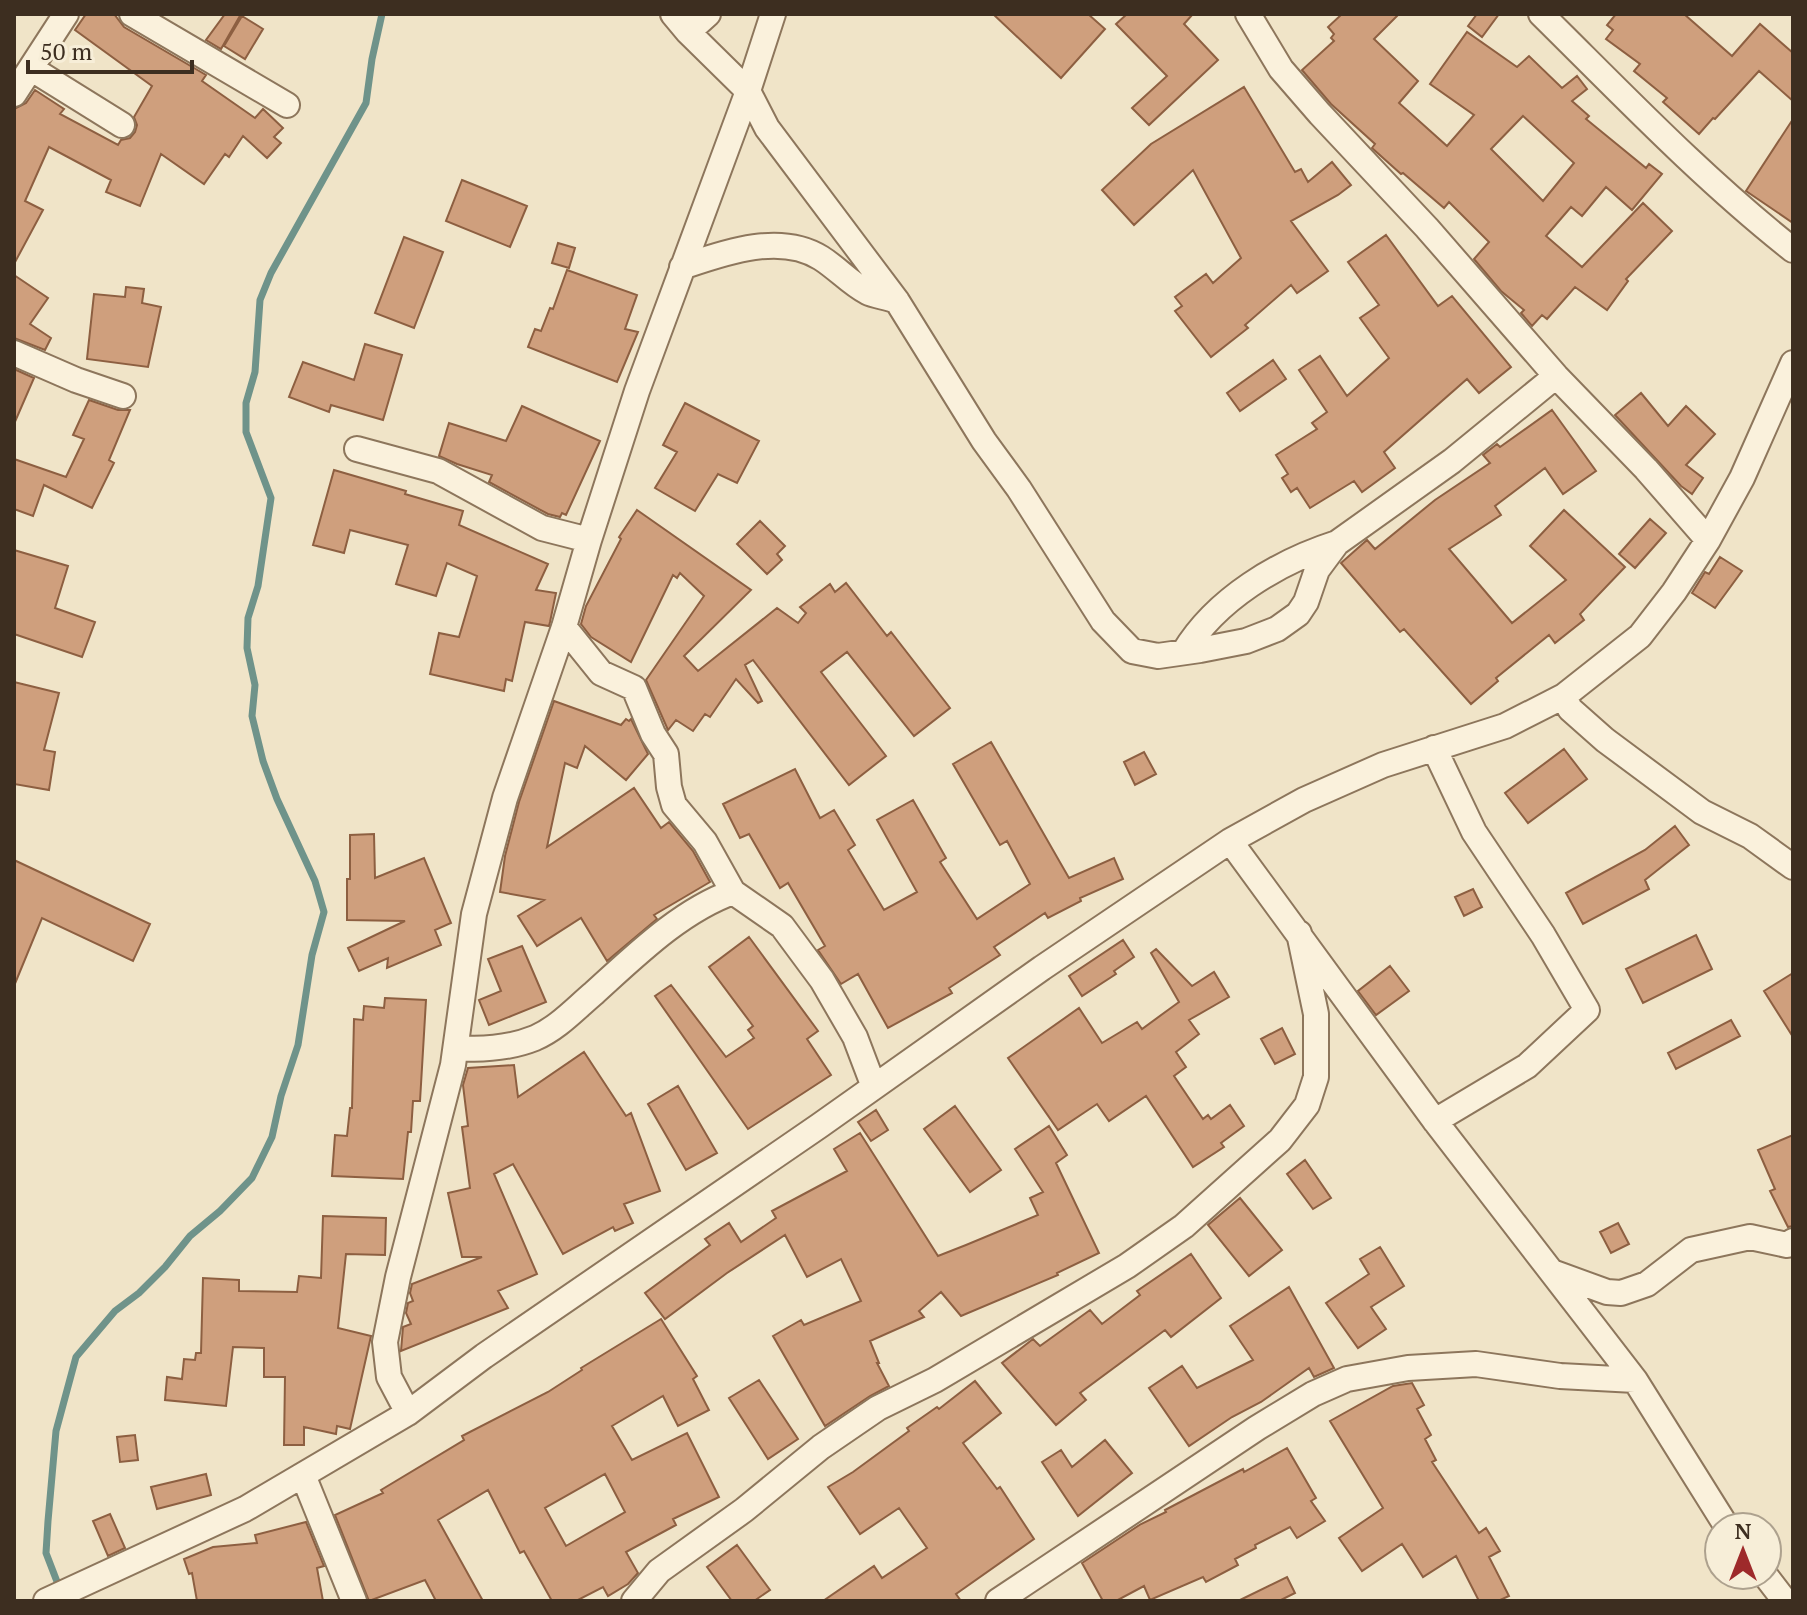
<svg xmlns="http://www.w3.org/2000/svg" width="1807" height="1615" viewBox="0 0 1807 1615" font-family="'PT Serif',serif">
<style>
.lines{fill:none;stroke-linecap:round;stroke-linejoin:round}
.stream{stroke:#6f938a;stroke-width:7}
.building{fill:#cf9f7d;stroke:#8d5f41;stroke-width:2;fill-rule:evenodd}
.street-casing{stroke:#8d765c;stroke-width:28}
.street{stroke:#faf1dc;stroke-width:24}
</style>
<rect width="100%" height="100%" fill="#f0e4c8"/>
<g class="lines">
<path class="stream" d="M61,1592L46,1553L48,1521L56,1431L76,1357L115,1311L139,1293L165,1267L190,1236L220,1211L252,1178L272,1137L281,1096L298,1045L312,955L324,912L315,881L277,799L263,761L252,716L255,685L247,648L248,618L258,586L271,498L246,432V403L255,372L260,300L271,273L366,103L372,59L382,14"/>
</g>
<path class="building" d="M86,14H114L124,27L206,75L202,81L255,118L263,109L283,128L274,137L281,143L267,158L243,136L229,157L225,154L204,184L161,154L140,206L106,192L111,180L49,147L25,201L43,210L14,264V109L26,103L35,90L64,109L60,114L118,145L121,140L130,138L135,132L137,125L134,117L152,86L75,30Z
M225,14H241L221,49L206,40Z
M993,14H1088L1105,29L1061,78Z
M1127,14H1193L1184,24L1218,60L1149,125L1132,108L1167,76L1116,24Z
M1342,14H1399L1374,39L1418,81L1399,103L1447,146L1474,115L1430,84L1467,32L1517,67L1529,56L1562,88L1577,76L1587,89L1572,101L1589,116L1586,119L1646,168L1649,164L1662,174L1632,210L1606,187L1582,216L1571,207L1546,236L1582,267L1643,203L1672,231L1626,279L1628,281L1607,310L1575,287L1547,319L1542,315L1532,326L1521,313L1524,310L1501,291L1474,259L1489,242L1449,202L1444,208L1403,173L1401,174L1372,148L1375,144L1331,104L1302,70L1334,41L1331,38L1334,34L1328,27ZM1523,116L1574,163L1543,201L1491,149Z
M1477,14H1499L1482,37L1468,26Z
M1616,14H1684L1732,56L1760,24L1793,53V101L1759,71L1715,119L1713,118L1699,134L1663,102L1667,98L1634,71L1640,64L1606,39L1613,30L1607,25Z
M242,16L263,29L245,59L224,46Z
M1244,87L1295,172L1301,169L1308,182L1332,162L1351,185L1338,195L1291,221L1328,271L1297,293L1291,285L1245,325L1248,328L1211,357L1175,311L1182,306L1175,297L1206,274L1213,283L1241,258L1193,170L1134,225L1102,190L1151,144Z
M1793,119V223L1746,191Z
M462,180L527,206L510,247L446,221Z
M1386,235L1438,306L1452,296L1511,367L1479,393L1467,379L1384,452L1395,468L1362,492L1354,481L1310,508L1297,488L1291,492L1282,478L1288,474L1276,455L1317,429L1312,423L1327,412L1299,370L1320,356L1347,396L1389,358L1360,318L1379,305L1348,262Z
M404,237L443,252L414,328L375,313Z
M558,243L575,248L569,268L552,263Z
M567,270L637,295L625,329L638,332L617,382L528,347L535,329L541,331L550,308L553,309Z
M14,275L48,298L30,324L51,338L45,350L14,338Z
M126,287L144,289L142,303L161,307L148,367L87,359L94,294L125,297Z
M365,344L402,355L383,420L331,405L329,412L289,397L303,362L354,380Z
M1273,360L1286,379L1240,411L1227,393Z
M14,369L34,378L14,424Z
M1641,393L1668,426L1686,406L1715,434L1686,465L1703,478L1692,494L1681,486L1615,415Z
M89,400L118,410H130L109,460L114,463L92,508L44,485L33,516L14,509V459L66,477L84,439L73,435Z
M685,403L759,441L737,483L718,474L695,511L655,488L677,452L663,445Z
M522,406L600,441L566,515L562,513L560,517L548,514L489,482L492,475L457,464L439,456L449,423L506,441Z
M1552,410L1596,471L1563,494L1545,468L1495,506L1501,515L1449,549L1512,623L1566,580L1530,546L1564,510L1625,567L1580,614L1584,620L1555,643L1549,635L1496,678L1498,681L1471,704L1404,629L1400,632L1341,563L1367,540L1375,549L1435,500L1490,463L1483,455L1497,444L1500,447Z
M334,470L406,491L405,494L463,511L459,525L548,564L536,590L556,593L550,622L549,626L525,622L512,681L506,679L504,691L430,674L439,633L459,637L477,576L447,563L436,596L396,584L408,545L350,530L344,553L313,545Z
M637,510L751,590L684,656L698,671L777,608L798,623L806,613L800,607L830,584L835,592L846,583L887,636L891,632L950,708L914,736L847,652L821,672L886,756L849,785L753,660L745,665L762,701L758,703L736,679L710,717L705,714L693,731L676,720L668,730L646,680L704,596L680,573L677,578L673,575L631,662L591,637L581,624L586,606L621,539L619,537Z
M1650,519L1666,533L1635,568L1619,554Z
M760,521L785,546L777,554L782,560L767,574L737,544Z
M14,550L68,566L55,608L95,622L82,657L14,634Z
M1720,557L1742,571L1715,608L1692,593L1705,572L1709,574Z
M14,682L59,693L44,750L55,752L49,790L14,784Z
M554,701L621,725L626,719L629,721L631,719L648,754L626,780L585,746L577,768L565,763L547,847L634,788L661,828L669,822L693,851L710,882L654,915L657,919L607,961L581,918L537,946L518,916L544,900L500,892L505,856L519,802Z
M991,742L1069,878L1114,858L1123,879L1080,898L1081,901L1048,918L1045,913L994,947L1000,955L949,988L952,993L888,1028L858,974L841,984L818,950L825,946L788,883L780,888L749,834L740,838L723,804L795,769L820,818L834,810L855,845L848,850L884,910L917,892L877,820L913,800L946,858L940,862L977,919L1030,884L1007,841L1000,845L953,764Z
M1564,749L1587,779L1528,823L1505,793Z
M1144,752L1156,774L1135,785L1124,762Z
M1675,826L1689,845L1645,880L1649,889L1583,924L1566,893L1645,850Z
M374,834L375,878L424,858L451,923L435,930L441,945L387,968L388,958L359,971L348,948L405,921L347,920V879H350V835Z
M14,860L150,924L133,961L42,918L14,986Z
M1473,889L1482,907L1464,916L1455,897Z
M1696,935L1712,969L1643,1003L1626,969Z
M749,937L818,1031L807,1039L831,1075L748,1129L655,996L671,985L726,1057L754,1038L748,1030L753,1026L709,967Z
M1123,940L1134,957L1114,971L1116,974L1082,996L1069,976Z
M522,946L546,1002L489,1025L479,1000L501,991L488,959Z
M1156,949L1192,986L1214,972L1229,997L1189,1020L1199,1034L1176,1052L1186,1067L1174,1076L1203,1119L1208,1115L1211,1119L1230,1105L1244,1126L1221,1143L1224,1147L1193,1167L1146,1096L1109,1121L1097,1104L1058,1130L1008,1058L1079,1008L1102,1043L1137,1022L1142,1029L1179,1002L1151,953Z
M1390,966L1409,991L1376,1015L1358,991Z
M1793,973V1037L1764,991Z
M385,998L426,1000L420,1101H413L411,1132H408L403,1179L332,1176L335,1135L347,1136L350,1108H352L354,1019L363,1020L364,1006L384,1008Z
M1731,1020L1740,1036L1676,1069L1668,1053Z
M1282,1028L1295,1054L1275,1064L1261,1039Z
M584,1052L626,1116L631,1113L660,1191L624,1204L633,1223L615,1231L613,1227L563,1254L513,1164L494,1174L537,1274L498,1291L508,1308L401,1351L403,1327L411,1324L406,1313L408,1303L413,1301L410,1293L412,1284L482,1257H462L448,1193L470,1188L462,1127L468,1126L463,1085L468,1068L514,1065L518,1097Z
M678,1086L717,1153L686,1170L648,1104Z
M955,1106L1001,1170L970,1192L924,1129Z
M876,1110L888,1130L871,1141L858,1122Z
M1049,1126L1067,1155L1056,1163L1099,1253L1057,1273L1058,1275L961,1316L941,1292L919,1311L924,1317L870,1341L879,1363H877L889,1386L870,1396L825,1426L773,1336L801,1320L804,1325L861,1301L841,1259L807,1277L785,1235L727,1273L665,1319L645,1293L710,1245L705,1239L729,1223L741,1242L776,1218L772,1211L847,1171L834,1149L860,1133L938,1256L966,1245L1038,1215L1030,1198L1043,1192L1015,1149Z
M1793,1135V1226L1788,1227L1770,1191L1775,1189L1758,1150Z
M1305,1160L1331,1198L1313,1209L1287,1174Z
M1240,1198L1282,1250L1249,1276L1208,1225Z
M323,1216L386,1218L385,1255L346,1254L338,1328L371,1336L350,1429L337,1426L336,1434L304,1427V1445H284L285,1377H264V1348L233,1347L226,1406L165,1400L167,1377L182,1379L184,1359L195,1360L196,1353H201L203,1278L239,1280V1291L297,1292L299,1276L321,1278Z
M1618,1223L1629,1244L1611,1253L1600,1232Z
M1380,1247L1404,1286L1371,1307L1386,1329L1358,1348L1326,1303L1369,1274L1360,1259Z
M1191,1254L1221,1298L1171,1337L1165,1330L1080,1393L1086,1400L1056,1425L1002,1363L1033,1339L1040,1346L1090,1310L1102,1324L1140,1295L1137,1291Z
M1289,1287L1334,1368L1314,1377L1309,1368L1261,1402L1232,1417L1189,1446L1149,1388L1182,1366L1197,1388L1253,1360L1230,1326Z
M661,1319L697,1376L693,1379L709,1410L678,1426L663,1396L612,1426L632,1460L687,1433L719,1497L673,1519L676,1525L626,1552L638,1573L628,1584L608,1596L603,1587L576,1601H552L524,1551L520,1553L488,1490L438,1520L483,1601H436L425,1580L369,1601L335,1515L383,1493L381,1490L464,1440L462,1436L548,1392L582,1370L581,1368ZM605,1474L625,1512L566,1546L545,1508Z
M759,1380L798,1439L768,1459L729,1398Z
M975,1381L1001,1413L963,1443L997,1489L1000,1487L1034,1539L956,1594L961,1601H823L874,1566L882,1578L927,1548L899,1508L860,1534L828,1487L853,1472L909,1431L907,1428L937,1407L939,1409Z
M1412,1383L1424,1405L1417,1409L1431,1435L1425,1439L1436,1460L1432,1462L1479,1533L1486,1528L1500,1551L1489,1557L1509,1596L1498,1601H1479L1456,1556L1423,1577L1402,1544L1362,1571L1339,1538L1383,1508L1330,1421L1393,1386Z
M135,1435L138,1460L120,1462L117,1437Z
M1105,1440L1132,1473L1078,1516L1042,1462L1061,1450L1072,1467Z
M1287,1448L1316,1498L1311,1501L1325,1521L1297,1538L1290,1527L1255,1545L1256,1548L1235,1559L1238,1565L1206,1582L1203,1577L1150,1600L1144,1586L1116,1601H1103L1082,1563L1141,1524L1166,1512L1165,1510L1243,1469L1244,1472Z
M206,1474L211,1495L157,1509L151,1487Z
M110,1514L125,1548L108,1556L93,1521Z
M306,1522L324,1566L317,1568L323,1601H197L192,1573L189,1574L184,1559L213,1547L257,1543L255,1535Z
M737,1545L770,1590L754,1601H732L707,1567Z
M1287,1577L1295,1593L1279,1601H1238Z"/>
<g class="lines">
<defs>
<path id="street" d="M132,14L287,105
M673,14L688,32L748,91L767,128L897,301L984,441L1019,489L1103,621L1132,651L1158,656L1200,650L1246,641L1277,629L1298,614L1306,602L1317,570L1337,543L1452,461L1556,376
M1248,14L1281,69L1320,114L1427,228L1556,376L1646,469L1708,540
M1541,14C1623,95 1703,179 1793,250
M688,32L708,14
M32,69L122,125
M14,94L66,14
M682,267C723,253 780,232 821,258C837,268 850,283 867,292C875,296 887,297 897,301
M14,353L76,380L123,396
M357,449L438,471L542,528L589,540
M564,627L601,673L634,688L653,734L666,754L669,787L674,805L705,842L733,892L782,926L822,980L855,1037L874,1087
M1184,652C1216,599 1278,562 1337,543
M1564,696L1570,709L1605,740L1702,812L1750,836L1793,867
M1434,748L1474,832L1543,935L1587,1010L1527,1066L1435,1121
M1230,841L1435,1121L1635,1380L1727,1527
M456,1048C482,1050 510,1048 535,1038C558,1028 575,1009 594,993C635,956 680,911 733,892
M1552,1272L1607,1292L1621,1293L1647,1284L1691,1250L1750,1237L1787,1245L1793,1241
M408,1413L389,1377L385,1342L398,1277L453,1065L474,914L505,798L564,627L589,540L637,391L748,91L773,14
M303,1475L354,1601
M1765,1575L1785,1601
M46,1601L245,1509L408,1413L484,1356L819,1126L1042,968L1230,841L1304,800L1383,765L1505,726L1564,696L1640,636L1674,592L1708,540L1742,478L1793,363
M634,1601L659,1571L744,1510L821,1447L878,1408L935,1380L1127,1266L1184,1226L1280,1140L1307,1105L1316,1077V1014L1299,933
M998,1601L1257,1428L1313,1394L1347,1379L1408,1368L1476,1364L1560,1376L1635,1380"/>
</defs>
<use href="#street" class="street-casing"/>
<use href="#street" class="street"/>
</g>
<rect width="1807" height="1615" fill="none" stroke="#3d2e20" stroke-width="32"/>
<g transform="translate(1743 1551)"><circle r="38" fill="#f7eed8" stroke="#ada18e" stroke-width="2"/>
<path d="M0-6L14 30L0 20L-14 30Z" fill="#9e2a2b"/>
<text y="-12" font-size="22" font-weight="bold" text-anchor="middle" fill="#3d2e20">N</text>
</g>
<path d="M28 60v12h164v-12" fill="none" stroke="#3d2e20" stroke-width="4"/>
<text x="40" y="60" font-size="24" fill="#3d2e20" stroke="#f7eed8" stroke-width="6" paint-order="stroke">50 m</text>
</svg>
